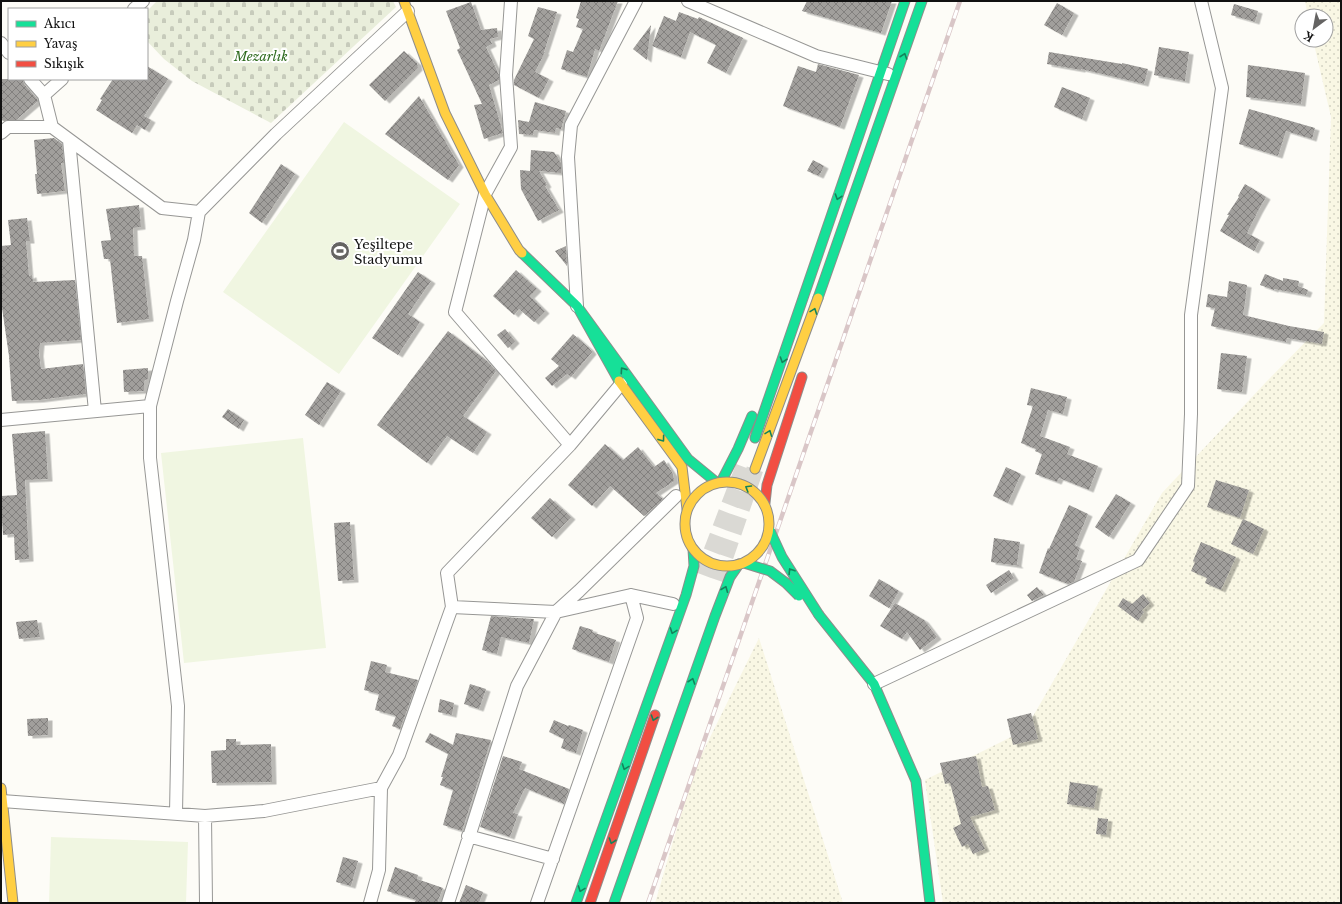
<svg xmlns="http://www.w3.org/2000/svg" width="1342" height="904" viewBox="0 0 1342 904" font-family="'Libre Baskerville',serif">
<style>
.farmland{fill:url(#farmland-dots)}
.cemetery{fill:url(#cemetery-stones)}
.pitch{fill:#f0f6e1}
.building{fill:url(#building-cross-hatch);filter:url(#shadow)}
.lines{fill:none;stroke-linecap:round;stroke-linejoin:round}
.secondary-tunnel{stroke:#dad9d4;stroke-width:17;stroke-dasharray:17 8;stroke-linecap:butt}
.street-casing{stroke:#979795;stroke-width:14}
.fast-casing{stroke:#8e8d8b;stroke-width:11}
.slow-casing{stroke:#8e8d8b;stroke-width:11}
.jam-casing{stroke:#8e8d8b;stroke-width:11}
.street{stroke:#fffffe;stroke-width:12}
.fast{stroke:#16e098;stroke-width:9}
.slow{stroke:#ffcf43;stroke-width:9}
.jam{stroke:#f24e42;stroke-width:9}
.rail-casing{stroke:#d9c6c7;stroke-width:4.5}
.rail{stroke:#fff;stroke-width:3;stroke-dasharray:9;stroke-linecap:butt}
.fast-bridge-casing{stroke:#8e8d8b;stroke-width:11;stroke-linecap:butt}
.slow-bridge-casing{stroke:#8e8d8b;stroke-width:11;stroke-linecap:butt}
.fast-bridge{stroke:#16e098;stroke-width:9}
.slow-bridge{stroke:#ffcf43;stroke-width:9}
.oneway{stroke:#14835b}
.labels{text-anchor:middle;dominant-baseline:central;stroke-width:4;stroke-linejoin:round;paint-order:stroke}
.park-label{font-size:13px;font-style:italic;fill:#2f6b1f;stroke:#fff}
.poi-label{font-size:13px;fill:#111;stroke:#fff;text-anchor:start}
</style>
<defs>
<pattern id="farmland-dots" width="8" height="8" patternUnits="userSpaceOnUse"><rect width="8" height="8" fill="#f9f7e4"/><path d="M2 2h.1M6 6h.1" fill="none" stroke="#d4d3c3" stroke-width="1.8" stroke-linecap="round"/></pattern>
<pattern id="cemetery-stones" width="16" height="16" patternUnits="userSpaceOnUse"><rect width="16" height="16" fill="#e9eedb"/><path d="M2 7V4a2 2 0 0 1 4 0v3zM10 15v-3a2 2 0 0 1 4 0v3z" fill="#c7cbbb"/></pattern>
<pattern id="building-cross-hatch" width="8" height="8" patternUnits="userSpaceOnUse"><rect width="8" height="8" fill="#a19f9c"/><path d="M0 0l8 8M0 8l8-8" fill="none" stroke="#82807e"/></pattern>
<filter id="shadow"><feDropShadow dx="4.5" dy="2.5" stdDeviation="0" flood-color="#0004"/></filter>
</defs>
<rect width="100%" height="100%" fill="#fdfcf7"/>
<path class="farmland" d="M1305,1H1341V903H943L925,780L1025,730L1162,493L1267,381L1324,323L1331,117L1313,40H1326V16H1308Z
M759,638L843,903H655L694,770Z"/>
<path class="cemetery" d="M157,1H393L396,7L271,123L192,81L164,59L147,41V11Z"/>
<path class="pitch" d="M344,122L460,204L339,374L223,292Z
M303,438L326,648L184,663L161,453Z
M51,837L188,842L186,903H49Z"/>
<path class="building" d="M581,1H618L599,51L595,49L587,77L561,69L567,50L573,52L583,29L576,27L579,19L576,18Z
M807,1H892L881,33L802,11Z
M471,2L481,30L497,28L498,37L490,39L492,44L486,47L499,75V80L489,85L503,133L484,139L474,105L482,104L457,50L460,48L446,11Z
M1057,3L1074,13L1062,35L1044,25Z
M1234,4L1258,11L1255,22L1231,15Z
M538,7L557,12L544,52H545L535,72L549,79L539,98L514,85V80L534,39L528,36Z
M679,12L698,19L699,17L743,38L726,73L707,63L716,45L690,32L681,57L652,46L664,16L676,21Z
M651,25L647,60L633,49Z
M1159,47L1189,52L1185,81L1154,75Z
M404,51L417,63L418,68L385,101L369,85Z
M1049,52L1122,64V63L1148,69L1144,84L1081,69V70L1047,64Z
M818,64L859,75L840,127L783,106L798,66L816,72Z
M1248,65L1305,73L1301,104L1246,97Z
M147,66L168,79L144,116L151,120L145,130L137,125L132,133L96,110L102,100L100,99L113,79H147Z
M1,79H23L24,84L37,99L38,101L16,120L4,121L1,120Z
M1062,87L1090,98L1082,119L1054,107Z
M419,96L459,165L448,180L385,134Z
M535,102L566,111L561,129L556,128L555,133L534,130L533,135L519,134L518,120L529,122Z
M1249,109L1315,128L1312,139L1286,131L1278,156L1239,144Z
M54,138L62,144L64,163H61L65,191L37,194L35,174H37L34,140Z
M531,150L554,152L561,163V173L539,171L547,185L545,186L559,210L538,221L521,189L520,170L530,171Z
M813,160L824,166L819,176L807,171Z
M281,164L295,174L262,223L249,213Z
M1245,184L1266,197L1258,211L1247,233L1260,240L1254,251L1220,231L1229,215H1227L1239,197L1238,196Z
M139,205L141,227L133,228L134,256H142L149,319L117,323L110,259H104L101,241L111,240L106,209Z
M27,218L30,241H26L29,276L32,275L33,282L75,280L81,340L40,343L39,354L41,369L83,364L86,394L39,400L12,401L9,356L1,301V246L11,245L8,220Z
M566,246L567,266L555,251Z
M516,270L537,289L530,296L545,311L534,322L519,309L514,315L493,296Z
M418,272L431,281L408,314L420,322L398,355L372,338Z
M1265,274L1283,281V278L1299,281L1298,286L1308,290L1306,295L1274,289V290L1260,285Z
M1229,281L1247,285L1245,303L1243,315L1289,326L1324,332L1322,344L1287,338L1286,342L1211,326L1215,308L1206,307L1208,294L1227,297Z
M505,329L515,341L508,348L497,335Z
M448,331L487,361L496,371L463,416L487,432L473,453L447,436L427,463L377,425Z
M573,334L589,348L592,352L571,377L567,374L552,386L545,378L559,366L551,359Z
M1221,353L1247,356L1242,392L1217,389Z
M148,368V379L144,381V391L124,392L123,370Z
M327,382L341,391L319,425L305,415Z
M1031,388L1067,397L1063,414L1048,410L1040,436L1070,447L1067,454L1098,466L1089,490L1059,478L1057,482L1035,474L1042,454L1035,451L1036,449L1021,443L1033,406L1027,405Z
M228,409L244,420L239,429L222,417Z
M45,431L48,479L25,480L29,559L15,560L14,534L3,535L1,505V496L17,495L12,434Z
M605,444L623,460L638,447L654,467L664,460L673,474L674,481L656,493L663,499L644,516L610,486L592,506L568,485Z
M1006,467L1021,474L1008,503L993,496Z
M1216,480L1249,490L1240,518L1207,507Z
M1116,494L1131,503L1109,537L1095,527Z
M550,498L571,517L552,537L531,518Z
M1069,505L1088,514L1075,545L1080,548L1076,559L1082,561L1074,582L1068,584L1039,573L1048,548L1049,549Z
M1243,519L1264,529L1253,554L1231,544Z
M350,522L354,580L338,581L334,523Z
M994,538L1020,542L1017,564L1019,566L991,562Z
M1201,542L1236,557L1221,590L1205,583L1207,578L1191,571L1195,562L1193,561Z
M1009,570L1014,578L991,593L986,585Z
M879,579L899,591L889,608L869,596Z
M1037,587L1044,595L1032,601L1027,595Z
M1143,594L1150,603L1142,610L1144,612L1138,621L1118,606L1123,598L1132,604Z
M895,603L924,620L937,637L920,650L907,632L902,639L880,626Z
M491,616L534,619L529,643L501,637L497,654L482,650Z
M37,620L40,637L19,639L16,622Z
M580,626L593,630L592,632L616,640L609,662L572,649Z
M371,661L387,665L385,672L418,680L400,729L392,726L396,716L375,710L379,694L364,690Z
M470,684L486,689L479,709L464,704Z
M440,699L454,703L452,715L438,712Z
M1031,713L1038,739L1013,745L1007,719Z
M48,718V735L28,736L27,719Z
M554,720L568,726L569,725L583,730L576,753L561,748L564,739L549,732Z
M430,733L453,745L456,733L491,740L462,831L443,825L453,790L440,785L443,777H441L448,754L425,742Z
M226,739H236V745L271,744L272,782L212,783L211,751L226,750Z
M503,756L522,762L519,769L569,789L564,804L525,788L513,813L518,814L510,837L480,827Z
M976,756L982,787L988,786L995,810L970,817L985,849L973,854L968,844L962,847L953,828L961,824L950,783L945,784L940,763Z
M1070,782L1098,786L1094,808L1067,804Z
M1098,818L1108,819L1106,835L1096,834Z
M343,857L358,861L351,886L336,882Z
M395,867L418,875L417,879L443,888L437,903H414L416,900L387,891Z
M466,885L483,892L479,903H459Z"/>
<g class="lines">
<path class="secondary-tunnel" d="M703,575L744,467
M717,580L755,469"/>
<defs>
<path id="street" d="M511,1L506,75L511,147L485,194L455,312L570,445
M688,1L816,56L888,74
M134,9L143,1
M1,43L9,53
M30,79L44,95L52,127L162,208L199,212L276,134L408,11
M44,95L62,79
M1,133L8,127H52
M69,140L95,411
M577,306L568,157L571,125L636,1
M1,420L150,406
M631,595L673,604
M452,607L447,573L570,445L621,384
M557,611L579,591L676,496
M874,684L1138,560L1188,486L1191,414V315L1222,88L1201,1
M2,801L205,816L264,811L381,788
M176,813L178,706L150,458V406L177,301L194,240L199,212
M205,816L206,903
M468,836L553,859
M370,903L379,870L381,788L399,755L452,607L556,612L517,686L448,903
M537,903L637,618L631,595L556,612"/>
<path id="fast" d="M522,253L577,306
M818,298L922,1
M619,381L577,306L688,459L716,482
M755,438L905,1
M721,482L738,449L752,416
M819,615L874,684L916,781L930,903
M576,903L686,595L694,566L693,549
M614,903L715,616L730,577L739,564"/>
<path id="slow" d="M404,1L445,113L485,194L519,250L522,253
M619,381L682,467L687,509
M755,469L818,298
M1,788L13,903"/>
<path id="jam" d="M765,503L767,485L802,377
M590,903L655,715"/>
</defs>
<use href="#street" class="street-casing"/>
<use href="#fast" class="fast-casing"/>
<use href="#slow" class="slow-casing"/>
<use href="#jam" class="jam-casing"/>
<use href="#street" class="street"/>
<use href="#fast" class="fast"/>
<use href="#slow" class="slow"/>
<use href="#jam" class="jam"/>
<defs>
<path id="rail" d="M648,903L960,1"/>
</defs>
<use href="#rail" class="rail-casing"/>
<use href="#rail" class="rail"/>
<defs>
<path id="fast-bridge" d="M770,531L782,557L819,615
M744,563L770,571L786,583L799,596"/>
<path id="slow-bridge" d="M685 524a42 42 0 1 1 84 0a42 42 0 1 1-84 0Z"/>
</defs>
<use href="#fast-bridge" class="fast-bridge-casing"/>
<use href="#slow-bridge" class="slow-bridge-casing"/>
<use href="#fast-bridge" class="fast-bridge"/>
<use href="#slow-bridge" class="slow-bridge"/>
</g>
<defs><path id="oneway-chevron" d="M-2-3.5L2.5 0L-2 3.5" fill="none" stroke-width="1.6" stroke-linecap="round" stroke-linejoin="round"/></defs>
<g class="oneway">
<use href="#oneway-chevron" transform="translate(904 56) rotate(-71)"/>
<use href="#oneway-chevron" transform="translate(838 197) rotate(109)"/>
<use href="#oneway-chevron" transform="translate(814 311) rotate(-70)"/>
<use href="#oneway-chevron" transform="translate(783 360) rotate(109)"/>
<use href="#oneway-chevron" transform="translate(623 370) rotate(-125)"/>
<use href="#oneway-chevron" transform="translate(769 433) rotate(-69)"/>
<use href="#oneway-chevron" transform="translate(662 439) rotate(54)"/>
<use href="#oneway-chevron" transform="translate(748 488) rotate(-149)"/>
<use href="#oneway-chevron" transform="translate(791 571) rotate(-122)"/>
<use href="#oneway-chevron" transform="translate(725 589) rotate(-68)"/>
<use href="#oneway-chevron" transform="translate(673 631) rotate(110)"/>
<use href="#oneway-chevron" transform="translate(692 681) rotate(-71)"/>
<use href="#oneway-chevron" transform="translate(654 718) rotate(109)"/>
<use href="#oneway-chevron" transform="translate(625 767) rotate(110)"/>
<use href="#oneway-chevron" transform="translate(612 841) rotate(109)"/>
<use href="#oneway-chevron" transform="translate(581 889) rotate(110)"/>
</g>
<defs>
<symbol id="stadium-disc" viewBox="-11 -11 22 22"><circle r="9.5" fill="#646362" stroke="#fff"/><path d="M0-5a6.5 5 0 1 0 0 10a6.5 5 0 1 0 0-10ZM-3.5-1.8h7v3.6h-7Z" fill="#fff"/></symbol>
</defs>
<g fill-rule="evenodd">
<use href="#stadium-disc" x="329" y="240" width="22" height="22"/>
</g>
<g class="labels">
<g class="park-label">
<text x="261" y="56">Mezarlık</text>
</g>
<g class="poi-label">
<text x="354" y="244">Yeşiltepe<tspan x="354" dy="15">Stadyumu</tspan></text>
</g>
</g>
<rect width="1342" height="904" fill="none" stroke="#111111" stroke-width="4"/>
<rect x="8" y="8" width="140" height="72" fill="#ffffff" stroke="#a0a0a0"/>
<rect x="16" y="21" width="20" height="6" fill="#16e098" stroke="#a0a0a0"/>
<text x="44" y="28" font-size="12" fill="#111111">Akıcı</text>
<rect x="16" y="41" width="20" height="6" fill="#ffcf43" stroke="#a0a0a0"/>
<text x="44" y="48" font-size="12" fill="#111111">Yavaş</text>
<rect x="16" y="61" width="20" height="6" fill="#f24e42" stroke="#a0a0a0"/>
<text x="44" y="68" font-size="12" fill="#111111">Sıkışık</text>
<g transform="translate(1314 28) rotate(212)"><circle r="19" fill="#ffffff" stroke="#a0a0a0"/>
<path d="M0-3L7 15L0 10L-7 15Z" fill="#646362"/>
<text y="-6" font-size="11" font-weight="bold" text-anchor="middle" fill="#111111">K</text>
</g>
</svg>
